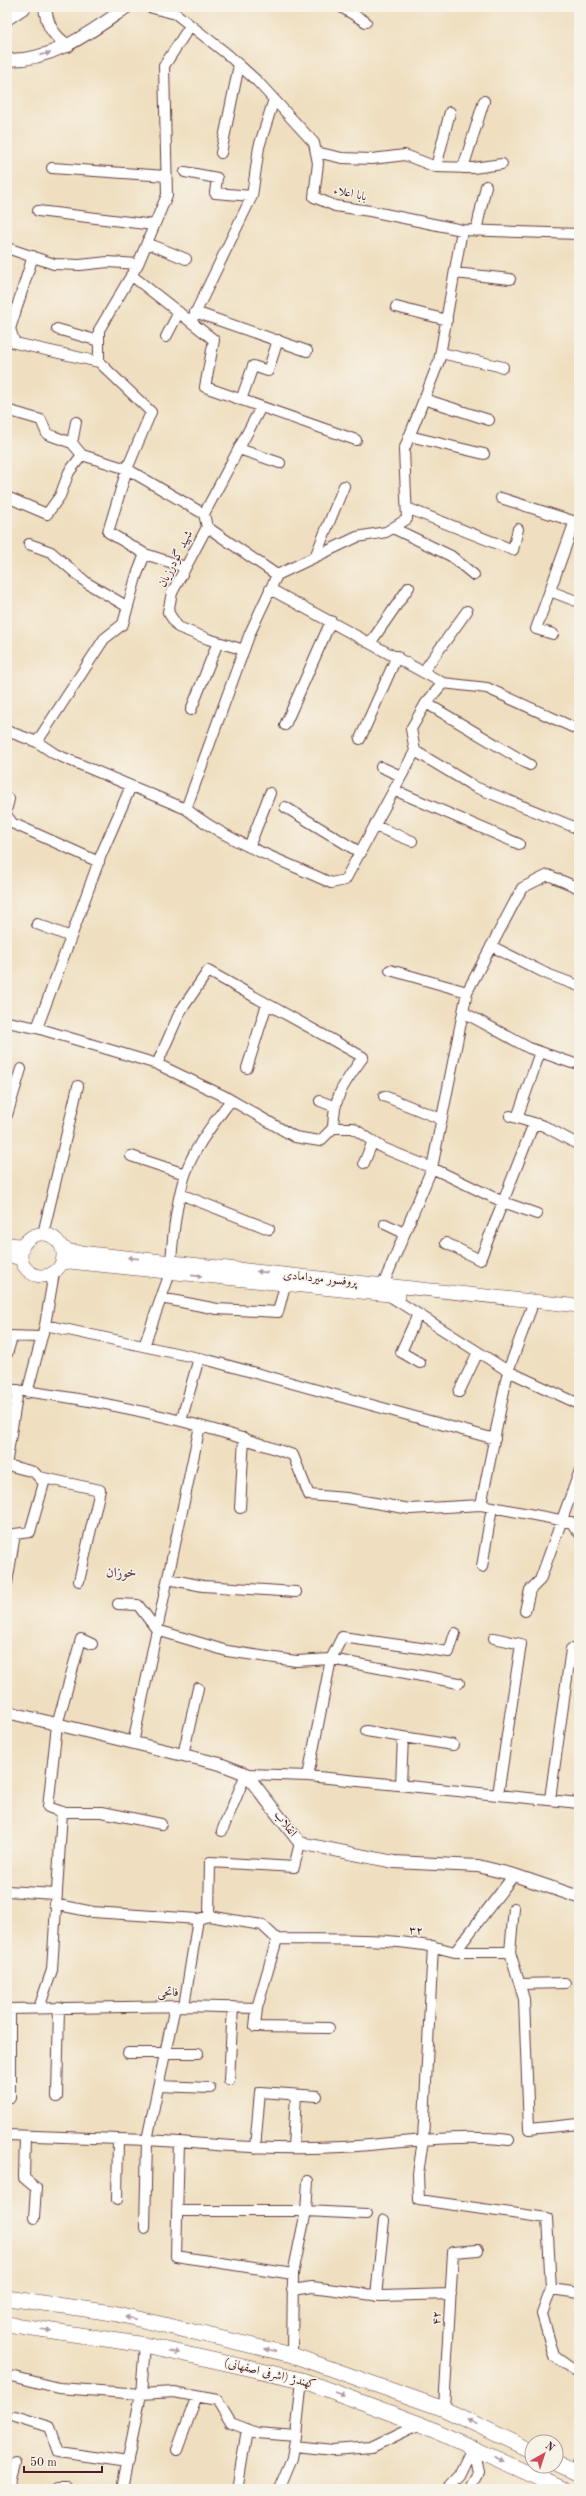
<svg xmlns="http://www.w3.org/2000/svg" width="586" height="2496" viewBox="0 0 586 2496" font-family="'Old Standard TT',Amiri,serif">
<style>
.lines{fill:none;stroke-linecap:round;stroke-linejoin:round}
.minor-casing{stroke:#633c41;stroke-width:12}
.tertiary-casing{stroke:#633c41;stroke-width:14}
.secondary-casing{stroke:#633c41;stroke-width:14}
.primary-casing{stroke:#633c41;stroke-width:16}
.minor{stroke:#fff;stroke-width:10}
.tertiary{stroke:#fff;stroke-width:12}
.secondary{stroke:#fff;stroke-width:13}
.primary{stroke:#fff;stroke-width:15}
.oneway{fill:#ae9aa0}
.labels{text-anchor:middle;dominant-baseline:central;stroke-width:3;stroke-linejoin:round;paint-order:stroke}
.street-label{font-size:12px;fill:#4a1f2b;stroke:#f7f3e8}
.quarter-label{font-size:14px;font-weight:bold;fill:#764a5b;stroke:#f7f3e8}
</style>
<rect width="100%" height="100%" fill="#f7f3e8"/>
<filter id="ink" filterUnits="userSpaceOnUse"><feTurbulence type="fractalNoise" baseFrequency=".025" numOctaves="2"/><feDisplacementMap in="SourceGraphic" scale="8" xChannelSelector="R" yChannelSelector="G"/><feConvolveMatrix kernelMatrix="1 2 1 2 8 2 1 2 1" color-interpolation-filters="sRGB"/></filter>
<filter id="wash" filterUnits="userSpaceOnUse"><feTurbulence type="fractalNoise" baseFrequency=".012" numOctaves="4" result="noise"/><feDisplacementMap in="SourceGraphic" scale="16" xChannelSelector="R" yChannelSelector="G"/><feGaussianBlur stdDeviation="0.9" result="paint"/><feColorMatrix in="noise" values="0 0 0 0 0 0 0 0 0 0 0 0 0 0 0 0 0 1.4 0 .05"/><feComposite in="paint" operator="in"/></filter>
<g filter="url(#wash)">
<rect width="100%" height="100%" fill="#efdfc0"/>
</g>
<g filter="url(#ink)">
<g class="lines">
<defs>
<path id="minor" d="M149,7L176,14L227,54L258,82L314,143L318,163L314,197L335,206L370,211L462,230L579,234
M341,7L366,22
M316,152L342,158L372,159L405,155L436,167L473,168L502,164
M221,153L239,65
M436,167L450,112
M52,168L166,176
M463,168L484,101
M185,172L217,178L215,193L252,196
M38,211L154,225
M476,231L486,186
M147,243L186,259
M7,248L54,264L80,265L108,262L138,264
M455,273L510,279
M131,275L214,340L205,387L356,440
M396,307L447,320
M195,312L307,351
M191,322L252,196L259,147L274,99
M7,329H10L15,343L99,362L151,412L127,469L204,514L207,527L277,575L357,537L386,532L407,519L404,450L439,361L462,230
M10,329L33,256
M57,329L99,341
M166,337L179,312
M441,353L503,367
M99,362V330L138,264L167,195L164,66L190,26
M424,399L489,420
M241,400L253,366L268,371L278,340
M7,410L41,420L47,434L72,443L82,455
M409,436L484,454
M72,443L76,422
M239,449L280,463
M7,497L47,514L60,496L69,472L82,455L127,469L108,532L145,554L136,577L123,624L104,639L37,742
M501,498L579,523
M407,508L513,550L518,529
M204,514L261,407
M207,527L172,593L168,612L178,627L208,639L244,650
M393,528L451,556L474,575
M29,544L51,552L87,583L128,607
M145,554L185,567
M315,557L344,486
M270,589L443,683L487,688L579,730
M550,591L579,602
M553,634L536,629L575,521
M371,642L409,587
M423,672L467,611
M426,703L530,765
M191,710L218,642
M285,725L331,621
M7,731L37,742L55,754L186,809L250,633L277,575
M360,739L397,656
M415,751L475,787L579,829
M381,767L401,776
M394,790L519,844
M7,807L9,799
M285,807L361,853
M186,809C229,843 282,860 331,883L345,880L415,751L411,729L426,703L443,683
M7,816L12,823L99,862
M375,826L412,841
M249,847L270,793
M37,924L71,937L101,855L131,786
M491,946L547,974L579,986
M390,970L467,992
M463,1012L529,1048L572,1063
M7,1022L37,1028L157,1064L224,1096L295,1137L320,1141L333,1128H353L383,1148L432,1168L503,1202L537,1214
M37,1028L71,937
M157,1064L180,1012L208,971L363,1057C344,1084 334,1094 333,1128
M247,1068L267,1004
M384,1096L441,1119
M320,1101L333,1106
M7,1115L21,1069
M510,1116L544,1126L579,1145
M517,1118L540,1052
M131,1156L185,1174
M364,1163L373,1141
M180,1194L269,1229
M385,1224L404,1233
M43,1234L78,1086
M446,1243L480,1260L534,1123
M171,1262C173,1233 176,1203 185,1175C194,1147 214,1123 231,1100
M383,1285L432,1168L467,992L522,888L548,875L579,888
M388,1295L508,1371L579,1404
M161,1298L217,1309L278,1312L285,1285
M418,1314L401,1352L420,1363
M45,1325L54,1273
M7,1336L41,1337
M144,1346L170,1273
M7,1354L12,1337
M7,1389C104,1400 200,1422 293,1455L309,1495L346,1498L410,1509L481,1505L571,1522L579,1533
M459,1392L478,1352
M27,1393L45,1325L208,1360L495,1439
M181,1421L199,1358
M7,1459L18,1390
M7,1465L34,1472L44,1483L30,1532L7,1535
M39,1477L100,1490L79,1581
M481,1505L508,1371L531,1309
M240,1508L244,1438
M482,1567L492,1507
M168,1579L203,1586L296,1592
M7,1583L15,1534
M118,1604L138,1605L157,1630L227,1651L296,1661L331,1659L342,1637L449,1652L455,1633
M525,1611L530,1590L540,1580L579,1473
M494,1638L521,1644L498,1794
M366,1731L453,1745
M133,1743L200,1426
M183,1755L198,1688
M308,1776L331,1659L459,1683
M401,1785L403,1737
M550,1799L571,1649
M62,1812H102L161,1824
M222,1831L246,1774L308,1776L579,1803
M7,1891L55,1894
M54,1904L93,1912L198,1919
M209,1916L262,1925L277,1939
M277,1939C335,1940 398,1936 455,1952L514,1875
M433,1946L423,2140L418,2174L419,2200L547,2218L551,2289L542,2314L554,2356L579,2374
M455,1952H510L524,1999L529,2129L579,2124
M510,1952L514,1908
M520,1984L565,1983
M184,2006L198,1919L209,1916L210,1862L294,1867L300,1843
M39,2008L52,1970L62,1812L48,1807L57,1725L81,1639L92,1644
M257,2008L255,2027L329,2028
M7,2009L184,2006L257,2008L277,1939
M10,2010V2098
M128,2053H198
M229,2080L233,2007
M159,2086L210,2088
M57,2097L59,2007
M7,2135L147,2140L175,2006
M25,2136L24,2178L36,2188L34,2218
M179,2142C233,2147 288,2150 342,2147C397,2144 453,2133 509,2140
M255,2148L260,2092L317,2096
M293,2148L296,2095
M117,2200L118,2139
M177,2211H306L366,2214
M145,2228L147,2140L179,2142L176,2256L293,2274L292,2355
M293,2274L306,2211L308,2181
M551,2289L579,2293
M292,2290L312,2287L381,2296L451,2294
M376,2296L384,2220
M7,2375L59,2388L141,2394L145,2345
M444,2409L453,2252L478,2250
M15,2416L50,2427L59,2452L128,2462
M294,2446L333,2450L372,2447L420,2424
M177,2450L196,2398
M575,2472L579,2459
M238,2485L247,2429
M9,2489L16,2463
M56,2489H67
M122,2489L141,2394L174,2392L217,2400L231,2423L257,2433L296,2436
M279,2489L292,2458L296,2436L302,2380
M446,2489L459,2475L473,2446
M469,2489L478,2473L473,2446"/>
<path id="tertiary" d="M45,7C47,26 53,35 68,46
M7,19L25,7
M7,60C54,61 90,32 127,7
M7,1712L220,1764L246,1774L300,1843L394,1862L478,1866L514,1875L579,1897"/>
<path id="secondary" d="M21 1255a21 21 0 1 1 42 0a21 21 0 1 1-42 0Z
M7,1244L20,1245L26,1242
M62,1247L70,1251L579,1306
M7,1255L21,1259
M61,1264L69,1262L399,1296"/>
<path id="primary" d="M7,2298L113,2313L292,2355L444,2409L532,2451
M7,2324L145,2345L302,2380L420,2424L563,2489
M556,2463L579,2474"/>
</defs>
<use href="#minor" class="minor-casing"/>
<use href="#tertiary" class="tertiary-casing"/>
<use href="#secondary" class="secondary-casing"/>
<use href="#primary" class="primary-casing"/>
<use href="#minor" class="minor"/>
<use href="#tertiary" class="tertiary"/>
<use href="#secondary" class="secondary"/>
<use href="#primary" class="primary"/>
</g>
<defs><path id="oneway-solid" d="M-6-.8H1V-3.2L6.5 0L1 3.2V.8H-6Z"/></defs>
<g class="oneway">
<use href="#oneway-solid" transform="translate(45 54) rotate(-13)"/>
<use href="#oneway-solid" transform="translate(133 1258) rotate(-174)"/>
<use href="#oneway-solid" transform="translate(262 1272) rotate(-174)"/>
<use href="#oneway-solid" transform="translate(197 1276) rotate(6)"/>
<use href="#oneway-solid" transform="translate(130 2318) rotate(-167)"/>
<use href="#oneway-solid" transform="translate(46 2330) rotate(9)"/>
<use href="#oneway-solid" transform="translate(270 2350) rotate(-167)"/>
<use href="#oneway-solid" transform="translate(174 2352) rotate(12)"/>
<use href="#oneway-solid" transform="translate(340 2394) rotate(21)"/>
<use href="#oneway-solid" transform="translate(472 2422) rotate(-155)"/>
<use href="#oneway-solid" transform="translate(499 2459) rotate(25)"/>
</g>
</g>
<g class="labels">
<g class="street-label">
<text transform="translate(350 194) rotate(12)">بابا اعلاء</text>
<text transform="translate(176 559) rotate(-63)">شهید گودرزیان</text>
<text transform="translate(320 1279) rotate(6)">پروفسور میردامادی</text>
<text transform="translate(285 1824) rotate(52)">انقلاب</text>
<text transform="translate(416 1931) rotate(5)">۳۲</text>
<text x="168" y="1993">فاتحی</text>
<text transform="translate(437 2318) rotate(-87)">۴۲</text>
<text transform="translate(270 2374) rotate(14)">کهندژ (اشرفی اصفهانی)</text>
</g>
<g class="quarter-label">
<text x="121" y="1573">خوزان</text>
</g>
</g>
<rect width="586" height="2496" fill="none" stroke="#f7f3e8" stroke-width="24"/>
<g transform="translate(544 2454) rotate(39)"><circle r="19" fill="#f7f3e8" stroke="#b29e9c"/>
<path d="M0-3L7 15L0 10L-7 15Z" fill="#d1495b"/>
<text y="-6" font-size="11" font-weight="bold" text-anchor="middle" fill="#4a1f2b">N</text>
</g>
<path d="M24 2466v6h78v-6" fill="none" stroke="#4a1f2b" stroke-width="2"/>
<text x="30" y="2466" font-size="12" fill="#4a1f2b" stroke="#f7f3e8" stroke-width="3" paint-order="stroke">50 m</text>
</svg>
